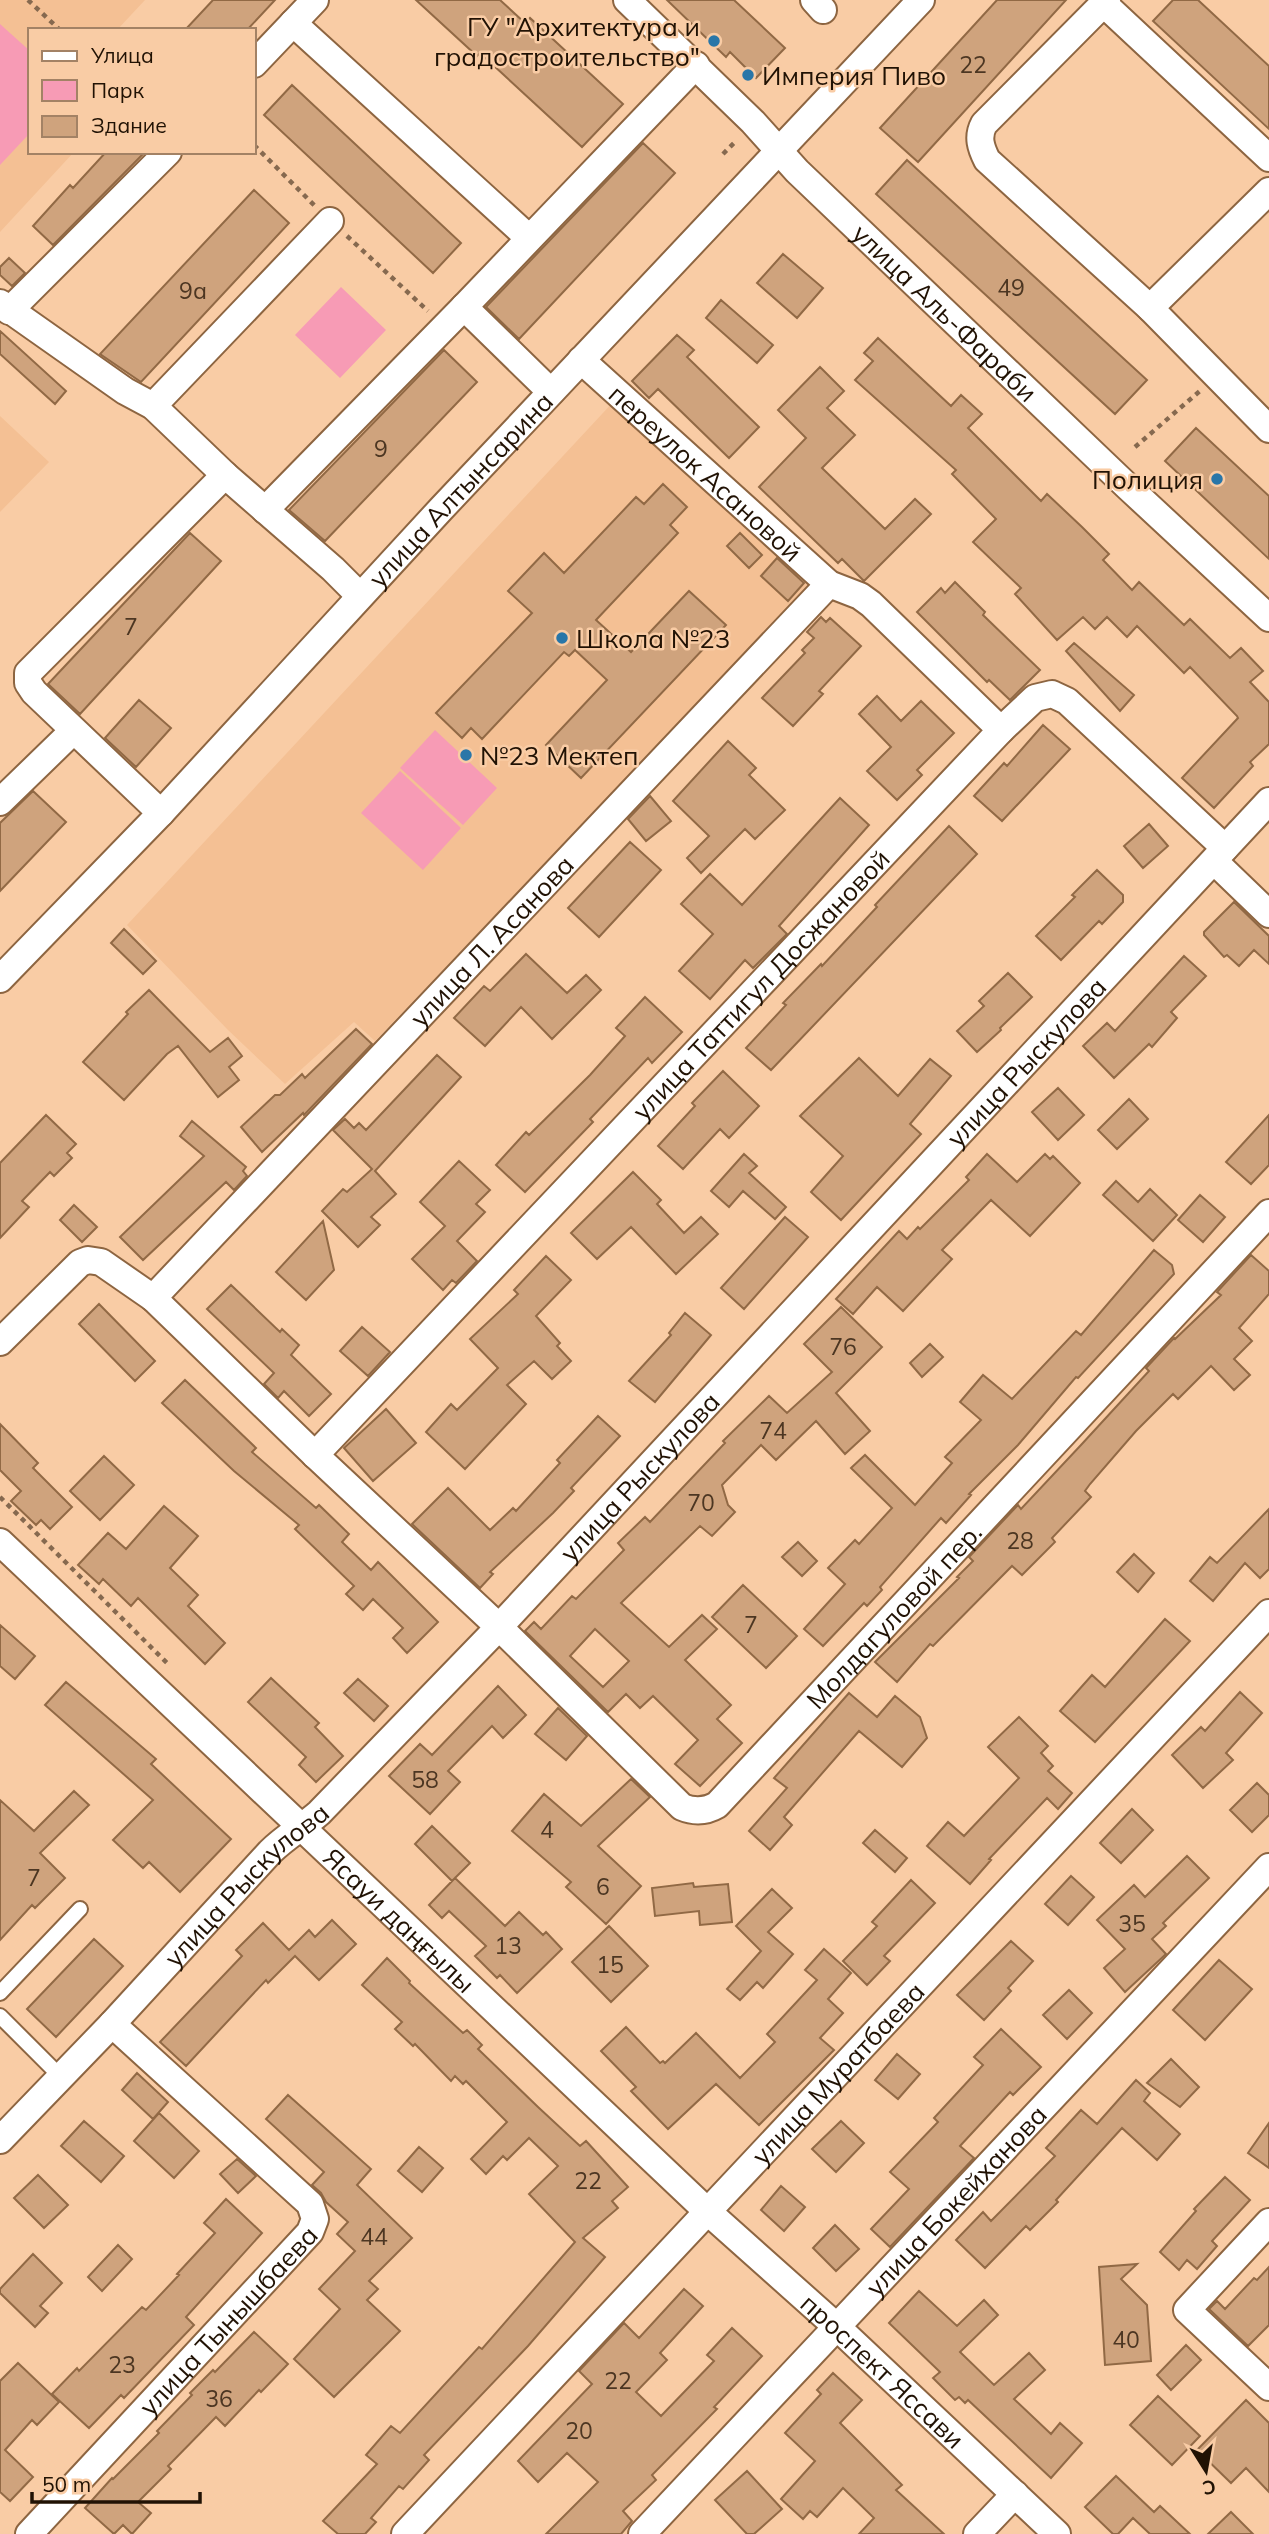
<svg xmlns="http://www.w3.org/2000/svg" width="1269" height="2534" viewBox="0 0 1269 2534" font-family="Mulish,sans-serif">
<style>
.built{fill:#f4c094}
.green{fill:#f79bb5}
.building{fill:#cfa37d;stroke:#916945;stroke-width:2;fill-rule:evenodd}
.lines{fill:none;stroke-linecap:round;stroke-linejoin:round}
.service-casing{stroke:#8d6541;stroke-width:18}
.minor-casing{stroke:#8d6541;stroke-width:30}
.path{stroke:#86694f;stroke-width:4.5;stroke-dasharray:5 5;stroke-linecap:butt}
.service{stroke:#fff;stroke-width:14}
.minor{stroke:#fff;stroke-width:26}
.poi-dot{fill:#2976a8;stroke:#f9cca5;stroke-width:2.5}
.labels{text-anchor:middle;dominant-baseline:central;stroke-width:5;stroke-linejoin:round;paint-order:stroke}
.number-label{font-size:23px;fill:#4c3622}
.poi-label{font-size:26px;fill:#211204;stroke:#f9cca5;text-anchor:start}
.street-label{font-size:26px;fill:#211204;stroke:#f9cca5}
</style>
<rect width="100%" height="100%" fill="#f9cca5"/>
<path class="built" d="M0,0H145L117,30H30V152H74L0,232Z
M615,400L810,586L375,1041L354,1022L285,1084L228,1030L127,925Z
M0,416L49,462L0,512Z"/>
<path class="green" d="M0,24L30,51V133L0,165Z
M341,287L386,330L340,378L295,335Z
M435,730L497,788L463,825L400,768Z
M400,771L461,828L423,870L361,813Z"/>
<path class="building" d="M213,0H275L247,30H185Z
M416,0H500L525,23L530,18L623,104L582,147L480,53L477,56Z
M667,0H734L785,48L756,78L730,52L726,57Z
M997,0H1066L918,162L880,128Z
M1173,0H1198L1269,66V129L1153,21Z
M292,85L461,243L433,273L264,115Z
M643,143L675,173L519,339L486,307Z
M106,152H145L53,245L33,226L70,185L73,188Z
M907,160L1147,380L1115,414L876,194Z
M254,190L289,223L141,382L100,354Z
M783,254L823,288L797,318L757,283Z
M9,258L25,273L12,286L0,275V267Z
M721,300L773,345L757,363L706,318Z
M0,331L66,391L55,404L0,354Z
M677,335L694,350L687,357L759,427L729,458L658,389L649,398L632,381Z
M878,338L951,406L961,395L982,414L968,428L1041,501L1047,494L1082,527L1109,554L1103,560L1132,590L1139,582L1184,625L1190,619L1230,658L1241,648L1263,671L1250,682L1269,702V744L1250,762L1253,766L1214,808L1182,778L1238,718L1237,716L1190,667L1184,673L1137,626L1127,637L1107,617L1095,629L1083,617L1057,640L1015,594L1021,588L973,542L996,519L952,474L956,470L855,380L873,361L864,353Z
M444,350L477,382L325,541L289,510Z
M820,367L844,391L827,408L855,435L822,468L885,529L915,499L931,514L864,581L842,559L838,563L759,487L806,438L778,410Z
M1196,428L1269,496V559L1165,461Z
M663,484L687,507L670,525L678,533L596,620L631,652L689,591L726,625L581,778L546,745L607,680L575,650L569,656L564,652L482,739L471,728L462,738L436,713L532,613L508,591L544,553L564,573L636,497L644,504Z
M190,533L221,561L80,714L48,684Z
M740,533L762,555L749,568L727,546Z
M777,558L804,583L788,601L761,576Z
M955,582L985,612L983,615L1040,670L1010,700L989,680L987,682L917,612L941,588L945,593Z
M821,617L826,622L830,618L861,646L819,691L823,694L793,726L762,698L805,653L802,650L814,638L807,632Z
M1074,643L1134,695L1120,711L1066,651Z
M877,696L901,721L921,701L954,733L917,770L922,775L897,800L867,771L891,747L859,714Z
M139,700L171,728L136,767L105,738Z
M1043,725L1070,749L1002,821L974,796L1004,763L1007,766Z
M728,741L756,768L749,775L785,810L755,839L745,829L701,873L687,858L709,836L673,801Z
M33,791L66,822L0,891V823Z
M650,796L671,821L646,841L628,819Z
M840,798L869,825L779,926L787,934L753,968L745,960L710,999L679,971L713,934L681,904L710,874L742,905Z
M1149,824L1168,846L1143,868L1124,846Z
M949,826L977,854L771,1070L746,1048L786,1005L783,1003L821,964L822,966L877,907L875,905Z
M630,842L661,870L599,937L568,908Z
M1097,870L1123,895V902L1102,924L1099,921L1061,960L1036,936L1075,897L1072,895Z
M1234,902L1269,936V964L1254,950L1239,966L1227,955L1224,957L1204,935V932Z
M124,929L156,961L143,974L111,943Z
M526,954L567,993L586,975L601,990L552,1039L521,1007L485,1046L454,1018L484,986L490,991Z
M1184,956L1206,976L1171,1012L1177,1018L1152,1047L1149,1044L1114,1078L1083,1046L1107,1023L1115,1031Z
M1008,973L1032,997L1000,1028L1001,1030L977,1052L957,1031L984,1006L979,1001Z
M149,990L210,1052L228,1038L242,1056L229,1067L239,1080L218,1097L178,1046L167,1054L124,1100L83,1062L128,1014L126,1012Z
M645,997L682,1032L652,1063L648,1058L590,1119L593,1122L525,1192L496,1165L526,1132L529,1135L590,1075L625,1036L616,1028Z
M356,1029L372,1044L304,1115L303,1113L262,1152L241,1127L275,1095H280L302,1074L305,1078Z
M437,1055L461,1077L375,1171L396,1194L371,1217L380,1225L358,1247L322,1211L343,1189L347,1192L372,1169L333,1130L345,1119L354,1128L359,1123L366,1130Z
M859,1058L898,1096L930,1059L951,1076L910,1124L921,1134L841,1220L811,1192L843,1156L800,1116Z
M723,1071L759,1106L729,1138L720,1129L683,1169L658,1146L695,1106L692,1103Z
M1058,1088L1084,1115L1058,1140L1032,1112Z
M1129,1099L1148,1119L1117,1149L1098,1130Z
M46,1115L76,1144L67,1153L72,1158L54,1176L50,1172L22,1201L29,1207L0,1238V1163Z
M1269,1115V1165L1251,1184L1226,1162Z
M192,1121L246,1167L243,1171L247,1176L234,1190L226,1182L143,1260L120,1237L204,1156L180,1136Z
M744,1154L757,1166L749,1173L786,1207L775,1219L743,1191L729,1207L711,1191Z
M987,1154L1017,1182L1045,1154L1050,1159L1053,1156L1080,1183L1030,1236L991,1200L942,1250L952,1259L903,1311L877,1287L853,1314L836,1299L899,1231L907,1239L918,1227L920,1229L969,1180L966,1177Z
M459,1161L490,1190L476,1204L485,1212L457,1241L477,1261L456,1283L452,1280L443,1290L412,1259L445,1226L420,1202Z
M633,1172L661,1200L657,1204L684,1233L701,1217L718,1234L676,1274L631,1227L597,1259L571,1233Z
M1116,1181L1138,1202L1150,1189L1177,1215L1153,1241L1103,1195Z
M1200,1195L1225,1217L1203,1242L1178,1220Z
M74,1205L97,1227L82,1242L60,1220Z
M785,1217L808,1237L744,1309L721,1288Z
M323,1221L334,1270L306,1300L276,1272Z
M1154,1250L1172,1265L1174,1274L1078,1378L1076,1377L1018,1445L969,1494L971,1495L946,1523L941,1518L880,1587L882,1590L867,1606L864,1603L823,1646L804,1629L845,1584L828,1568L855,1540L859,1544L892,1508L851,1468L865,1455L915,1505L952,1463L945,1457L981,1420L960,1402L983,1375L1012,1399L1076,1331L1081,1335Z
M1251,1255L1269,1271V1294L1239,1328L1252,1341L1234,1359L1250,1375L1234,1390L1211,1366L1178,1399L1173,1394L1136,1431L1090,1484L1085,1491L1091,1497L1052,1538L1055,1542L1022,1575L1012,1566L933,1646L930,1644L897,1682L875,1662L959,1578L957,1577L973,1561L969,1557L1018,1505L1021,1509L1081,1445L1149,1371L1146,1368L1174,1338L1175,1339L1221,1295L1217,1292Z
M546,1256L571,1280L536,1316L560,1343L557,1346L571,1361L552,1379L534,1361L507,1385L526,1404L465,1469L426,1432L451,1404L457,1410L498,1368L470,1339L518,1294L514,1290Z
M231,1285L280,1332L282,1329L299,1345L291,1355L331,1394L309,1416L284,1391L278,1398L264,1384L274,1373L207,1309Z
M99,1304L155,1361L135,1381L79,1324Z
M841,1307L882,1347L836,1393L870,1431L845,1454L816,1421L776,1460L761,1445L722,1485L728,1505L735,1512L712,1536L700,1526L621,1603L669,1647L702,1615L717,1629L685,1660L731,1705L717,1719L742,1743L700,1786L675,1764L698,1740L653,1696L640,1708L626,1694L608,1712L525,1631L534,1622L541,1629L572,1596L576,1599L624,1550L618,1543L645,1517L650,1522L725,1443L723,1441L769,1396L787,1413L832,1372L804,1344ZM595,1629L629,1661L603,1687L570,1656Z
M685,1313L711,1335L655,1402L629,1381L671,1335L669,1333Z
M362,1327L390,1352L368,1376L340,1351Z
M930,1344L943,1357L922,1377L910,1363Z
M185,1380L256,1448L252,1452L316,1508L319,1505L349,1534L342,1542L371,1570L378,1562L438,1622L407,1653L393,1638L403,1628L373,1599L363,1610L346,1594L354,1586L295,1529L299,1525L234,1471L162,1403Z
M386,1409L416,1443L373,1481L344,1448Z
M598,1416L620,1436L571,1488L574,1491L553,1513L490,1572L493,1574L480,1588L412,1524L448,1488L490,1530L513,1508L516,1511L560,1463L557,1460Z
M0,1424L38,1463L33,1468L72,1507L50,1529L41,1520L36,1525L11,1501L21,1491L0,1470Z
M104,1456L134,1485L100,1520L70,1491Z
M164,1506L198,1536L170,1568L198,1595L188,1606L225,1643L205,1664L138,1598L131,1606L103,1579L99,1584L78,1565L108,1533L126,1549Z
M1269,1509V1569L1260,1578L1245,1563L1213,1601L1190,1581L1210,1557L1217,1563Z
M798,1542L817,1561L802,1576L782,1557Z
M1134,1554L1154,1573L1138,1592L1117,1572Z
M743,1585L797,1636L766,1668L712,1617Z
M1165,1619L1190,1641L1095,1742L1060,1711L1092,1675L1105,1687Z
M0,1625L35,1656L15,1679L0,1666Z
M271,1678L319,1723L315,1727L343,1756L316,1782L299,1765L306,1757L248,1702Z
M358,1679L388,1706L374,1721L344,1693Z
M66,1682L156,1759L151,1764L231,1839L180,1892L149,1862L143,1868L113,1840L153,1800L45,1705Z
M498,1686L526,1715L503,1738L492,1726L448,1771L460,1782L430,1814L389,1776L420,1744L432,1755Z
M1240,1692L1262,1713L1226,1753L1233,1760L1203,1788L1172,1755L1201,1727L1205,1731Z
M849,1693L877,1717L895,1696L920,1717L927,1738L902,1767L859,1731L784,1817L792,1825L770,1850L749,1831L787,1788L774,1778Z
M558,1708L587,1736L566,1760L535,1734Z
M1019,1717L1048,1746L1041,1753L1053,1766L1048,1771L1072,1793L1058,1809L1047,1798L989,1859L991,1860L970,1884L927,1846L948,1822L964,1836L1019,1778L988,1747Z
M631,1779L650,1797L598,1846L641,1886L606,1924L566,1887L571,1882L512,1831L544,1794L581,1826Z
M1257,1783L1269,1795V1815L1252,1832L1230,1810Z
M74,1791L89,1805L40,1853L65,1878L35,1908L32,1905L0,1940V1800L34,1831Z
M1132,1809L1153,1830L1121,1863L1100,1843Z
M432,1826L470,1863L452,1881L415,1844Z
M875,1830L907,1858L895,1872L863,1843Z
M1187,1856L1209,1878L1163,1923L1166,1926L1152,1939L1166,1954L1125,1992L1104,1968L1125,1949L1097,1920L1134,1885L1145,1897Z
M1071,1876L1094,1897L1068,1925L1045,1904Z
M455,1878L505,1926L519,1912L543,1935L546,1932L562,1949L517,1993L500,1975L497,1978L475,1956L486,1946L449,1911L442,1918L429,1905Z
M911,1880L935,1903L884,1956L890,1961L867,1985L843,1961L877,1926L872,1922Z
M693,1883L694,1887L728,1884L732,1922L700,1925L699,1911L655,1916L652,1888Z
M772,1889L792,1908L768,1932L793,1954L763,1988L757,1982L740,2000L727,1989L761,1951L736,1926Z
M332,1920L356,1944L319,1980L295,1956L268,1983L266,1980L186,2066L160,2042L242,1956L236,1950L263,1923L289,1950L309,1930L315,1937Z
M609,1926L648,1966L611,2002L572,1962Z
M94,1939L123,1966L56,2037L27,2009Z
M1011,1941L1033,1961L1008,1988L1011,1991L984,2020L957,1995Z
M824,1949L851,1973L828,1999L843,2013L820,2038L834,2050L759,2125L716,2084L668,2129L631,2091L636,2087L601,2051L626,2027L660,2063L663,2061L665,2063L696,2033L740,2078L775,2042L767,2034L817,1980L805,1970Z
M387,1958L410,1981L409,1983L463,2033L467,2030L482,2045L478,2049L538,2107L580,2146L586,2141L628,2187L612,2201L618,2208L583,2238L605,2257L528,2346L424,2455L429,2460L403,2489L399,2486L371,2518L376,2522L365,2534H338L323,2521L377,2464L366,2455L391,2426L400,2433L479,2347L482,2349L575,2242L529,2194L558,2166L529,2138L507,2160L503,2156L486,2174L471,2159L507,2122L466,2081L463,2084L455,2076L451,2081L415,2044L413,2046L395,2029L402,2022L362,1985Z
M1219,1960L1252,1989L1205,2040L1173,2010Z
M1069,1990L1092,2013L1067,2039L1043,2015Z
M1001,2029L1041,2067L1013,2095L1010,2092L960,2146L974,2158L890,2247L871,2229L909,2189L890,2172L938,2122L934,2118L983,2065L974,2057Z
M897,2054L920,2074L898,2099L875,2080Z
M1171,2059L1199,2087L1180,2107L1147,2083Z
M137,2073L168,2102L153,2119L122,2090Z
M1136,2080L1150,2093L1144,2101L1180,2134L1157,2160L1122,2128L1056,2200L1058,2202L1030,2230L1026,2226L985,2268L956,2240L983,2212L991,2221L1055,2156L1046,2148L1081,2110L1097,2124Z
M288,2095L371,2169L357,2185L412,2238L369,2281L378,2289L367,2300L400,2331L334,2397L294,2359L340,2309L319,2289L355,2251L337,2234L348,2222L326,2202L321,2193L312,2185L324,2172L266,2119Z
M159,2113L199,2151L174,2178L134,2141Z
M84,2121L124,2156L101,2182L61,2146Z
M841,2121L864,2143L836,2172L812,2149Z
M1269,2123V2168L1248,2153Z
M419,2147L443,2168L422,2192L398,2171Z
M237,2159L256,2176L238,2193L220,2174Z
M38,2175L68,2205L44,2228L14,2198Z
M1225,2177L1250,2200L1212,2241L1217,2246L1197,2269L1187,2260L1179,2270L1160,2252L1196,2211L1194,2209Z
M781,2186L805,2207L784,2231L761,2210Z
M226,2199L262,2233L186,2317L194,2325L124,2398L121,2395L89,2428L52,2394L77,2368L79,2371L142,2307L146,2310L179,2275L177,2274L215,2233L204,2223Z
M835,2225L859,2249L836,2271L813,2248Z
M118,2245L132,2259L102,2291L88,2277Z
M33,2254L62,2283L40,2306L48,2313L35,2327L0,2293V2289Z
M1137,2264L1121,2279L1147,2305L1151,2361L1105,2365L1099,2267Z
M1269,2267V2325L1248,2346L1209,2309L1217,2301L1225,2309L1254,2278L1257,2280Z
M684,2289L703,2306L660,2353L667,2360L636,2392L661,2416L714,2361L707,2355L732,2328L762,2356L714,2407L717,2409L652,2475L656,2480L623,2511L632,2521L621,2534H546L598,2482L567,2453L538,2482L518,2461L592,2384L579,2371L624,2323L639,2338Z
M919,2291L957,2326L984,2300L998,2315L960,2352L994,2385L1029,2353L1045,2370L1014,2399L1051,2434L1060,2423L1082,2443L1051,2478L968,2400L965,2403L959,2397L955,2400L933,2378L940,2372L889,2323Z
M254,2332L288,2364L261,2392L259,2390L225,2426L216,2417L168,2466L171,2469L138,2502L151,2513L132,2534L123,2525L114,2534L85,2508L112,2478L113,2479L159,2433L157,2431L192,2395L190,2393L213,2370L215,2372Z
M1186,2345L1201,2360L1171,2390L1157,2375Z
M18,2363L59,2402L37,2425L32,2420L5,2450L33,2477L10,2501L0,2492V2381Z
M833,2373L862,2400L840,2423L902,2485L896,2490L944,2534H859L874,2518L843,2488L817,2517L810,2511L803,2519L781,2499L815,2461L785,2433L821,2394L817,2390Z
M1158,2396L1200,2436L1172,2465L1130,2425Z
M1246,2400L1269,2423V2492L1246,2468L1231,2483L1197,2450Z
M747,2471L782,2509L754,2534H747L715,2500Z
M1116,2476L1154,2512L1160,2506L1190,2534H1150L1133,2518L1118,2534H1113L1085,2507Z
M1231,2512L1253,2534H1208Z"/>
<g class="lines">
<defs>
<path id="service" d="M0,1993L80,1909
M0,2016L61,2077"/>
<g id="minor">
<path id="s1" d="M627,0L753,122L797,171L1128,487L1269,618"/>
<path d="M814,0L823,10"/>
<path d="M1107,0L984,124C977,137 981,148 987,160L1150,308L1269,429"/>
<path d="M1103,3L1269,158"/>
<path d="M293,23L529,238"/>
<path d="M254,64L315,0"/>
<path d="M0,303L125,391L153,406L225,475L333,569L360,596"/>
<path d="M464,307L551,392"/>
<path d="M1150,308L1269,191"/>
<path d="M9,311L168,152"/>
<path id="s2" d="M581,360L829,584L860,596L871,604L1001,730"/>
<path d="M153,406L330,221"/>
<path d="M265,510L464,307L696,65"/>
<path d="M0,802L73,731"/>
<path d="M161,813L34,692L28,683V673L225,475"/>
<path d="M1214,861L1269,914"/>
<path id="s3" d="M0,979L161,813L441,509L921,0"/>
<path id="s4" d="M153,1298L829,584"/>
<path id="s5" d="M0,1342L80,1263L88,1260L101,1262L153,1298L315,1455L499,1627L682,1807C694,1812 705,1812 717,1805L1269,1213"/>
<path id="s6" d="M315,1455L1001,730L1035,698L1052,694L1067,701L1225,848"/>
<path id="s7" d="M0,1542L707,2211L837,2327L1057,2534"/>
<path id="s8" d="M0,2140L112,2024L270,1852C285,1837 303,1827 319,1813L499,1627L1269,801"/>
<path d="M1269,2222L1187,2310L1269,2387"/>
<path id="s9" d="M29,2534L310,2232L315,2219L310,2204L112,2024"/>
<path id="s10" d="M405,2534L1269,1613"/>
<path id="s11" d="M642,2534L1269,1867"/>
<path d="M977,2534L1015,2494"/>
</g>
</defs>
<use href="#service" class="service-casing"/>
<use href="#minor" class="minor-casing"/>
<path class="path" d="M28,0L60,30
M254,145L315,206
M723,154L737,140
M347,236L428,311
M1135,447L1201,390
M0,1497L170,1666"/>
<use href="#service" class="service"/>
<use href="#minor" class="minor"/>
</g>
<g class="poi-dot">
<circle cx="714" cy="41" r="7"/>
<circle cx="748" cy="75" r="7"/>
<circle cx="1217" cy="479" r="7"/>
<circle cx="562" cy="638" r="7"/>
<circle cx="466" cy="755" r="7"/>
</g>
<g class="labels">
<g class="number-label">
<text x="973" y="64">22</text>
<text x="1011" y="287">49</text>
<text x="193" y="290">9а</text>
<text x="381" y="448">9</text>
<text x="131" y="626">7</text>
<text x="843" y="1346">76</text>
<text x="773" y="1430">74</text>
<text x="701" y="1502">70</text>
<text x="1020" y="1540">28</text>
<text x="751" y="1624">7</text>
<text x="425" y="1779">58</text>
<text x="547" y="1829">4</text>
<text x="34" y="1877">7</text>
<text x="603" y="1886">6</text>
<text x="1132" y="1923">35</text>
<text x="508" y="1945">13</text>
<text x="610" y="1964">15</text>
<text x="588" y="2180">22</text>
<text x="374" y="2236">44</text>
<text x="1126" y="2339">40</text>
<text x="122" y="2364">23</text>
<text x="618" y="2380">22</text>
<text x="219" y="2398">36</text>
<text x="579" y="2430">20</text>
</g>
<g class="poi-label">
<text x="700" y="26" text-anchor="end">ГУ "Архитектура и<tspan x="700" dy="30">градостроительство"</tspan></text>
<text x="762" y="75">Империя Пиво</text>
<text x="1203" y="479" text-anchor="end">Полиция</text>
<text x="576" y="638">Школа №23</text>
<text x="480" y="755">№23 Мектеп</text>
</g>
<g class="street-label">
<text stroke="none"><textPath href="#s1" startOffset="446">улица Аль-Фараби</textPath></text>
<text stroke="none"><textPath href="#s2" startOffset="168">переулок Асановой</textPath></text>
<text stroke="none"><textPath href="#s3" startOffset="672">улица Алтынсарина</textPath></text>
<text stroke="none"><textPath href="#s4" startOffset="492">улица Л. Асанова</textPath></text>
<text stroke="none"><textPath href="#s6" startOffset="648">улица Таттигул Досжановой</textPath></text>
<text stroke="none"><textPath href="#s8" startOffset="1489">улица Рыскулова</textPath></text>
<text stroke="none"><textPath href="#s8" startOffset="922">улица Рыскулова</textPath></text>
<text stroke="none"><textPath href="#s5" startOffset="1227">Молдагуловой пер.</textPath></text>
<text stroke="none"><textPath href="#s8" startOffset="355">улица Рыскулова</textPath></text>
<text stroke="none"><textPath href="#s7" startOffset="550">Ясауи даңғылы</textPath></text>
<text stroke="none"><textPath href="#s10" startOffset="632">улица Муратбаева</textPath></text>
<text stroke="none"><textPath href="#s11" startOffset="458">улица Бокейханова</textPath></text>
<text stroke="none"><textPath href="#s9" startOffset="292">улица Тынышбаева</textPath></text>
<text stroke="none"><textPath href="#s7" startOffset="1211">проспект Яссави</textPath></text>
</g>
</g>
<rect x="28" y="28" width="228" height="126" fill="#f9cca5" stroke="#a38265" stroke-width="2"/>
<rect x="42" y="51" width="35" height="10" fill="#ffffff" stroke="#a38265" stroke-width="2"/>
<text x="91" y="63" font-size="21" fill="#211204">Улица</text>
<rect x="42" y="80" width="35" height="21" fill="#f79bb5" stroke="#a38265" stroke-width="2"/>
<text x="91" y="98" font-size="21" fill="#211204">Парк</text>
<rect x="42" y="116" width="35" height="21" fill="#cfa37d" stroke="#a38265" stroke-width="2"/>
<text x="91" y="133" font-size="21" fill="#211204">Здание</text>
<g transform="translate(1206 2471) rotate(169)" stroke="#f9cca5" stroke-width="5" paint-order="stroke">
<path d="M0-5L12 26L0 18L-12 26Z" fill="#211204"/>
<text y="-10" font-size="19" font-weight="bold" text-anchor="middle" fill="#211204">С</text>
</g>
<path d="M32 2492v10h168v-10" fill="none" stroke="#211204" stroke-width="3.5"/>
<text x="42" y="2492" font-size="21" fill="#211204" stroke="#f9cca5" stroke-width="5" paint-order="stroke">50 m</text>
</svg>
